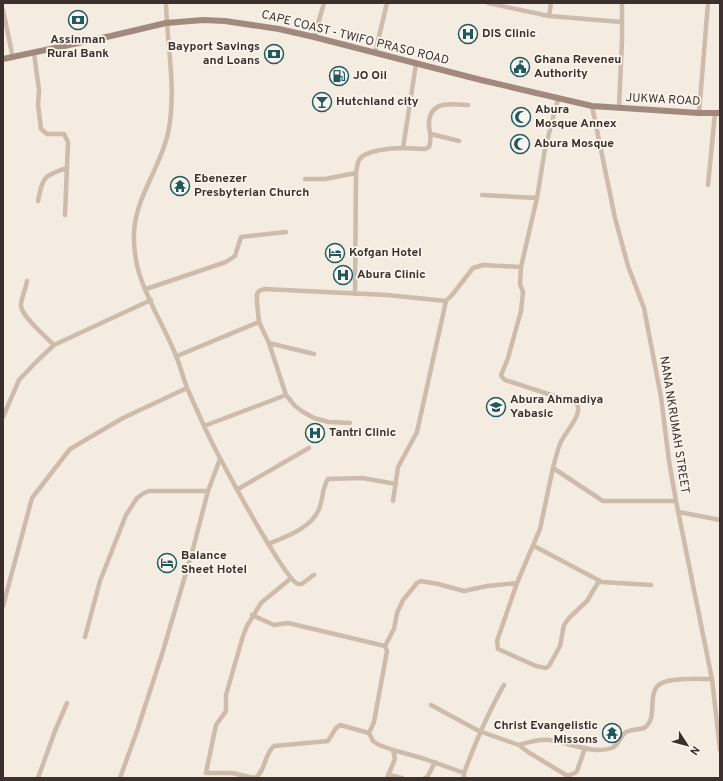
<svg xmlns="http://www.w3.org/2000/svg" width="723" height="781" viewBox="0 0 723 781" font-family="Overpass,sans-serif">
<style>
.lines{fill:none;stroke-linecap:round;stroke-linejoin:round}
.street{stroke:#cdbbac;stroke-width:4.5}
.secondary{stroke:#a18a7d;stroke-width:6}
.labels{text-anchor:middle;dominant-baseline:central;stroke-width:3.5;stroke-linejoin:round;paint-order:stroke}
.poi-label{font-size:12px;font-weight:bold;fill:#3b302b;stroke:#fbf5ee;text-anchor:start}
.street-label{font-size:12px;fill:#3b302b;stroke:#fbf5ee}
</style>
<rect width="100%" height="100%" fill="#f4ebe1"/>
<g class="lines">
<path class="street" d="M166,3C167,46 177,91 168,133C160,170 132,201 134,240C134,250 136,261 138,269C146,300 165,327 176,356C181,367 183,379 188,390C198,413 209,438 221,460C230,477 286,581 298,584C302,586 310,577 314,575
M488,3L549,16L622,22
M3,10L13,58
M549,16L551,3
M314,37L324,3
M34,53L39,90L38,105L41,129L47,134H64L68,142L65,215
M375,53L387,3
M592,106L615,218L628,266L644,308L661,397L669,461L676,501L712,679L720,750
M619,108L622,40V3
M699,113L708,3
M431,134L459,141
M403,148L425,149L429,147C432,140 430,133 429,126C428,100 451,104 468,105
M305,179H325L356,173
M708,185L715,113
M482,195L537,198
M38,201C42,178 44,175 67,168
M27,281C26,288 21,299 21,305C20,315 46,337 54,345
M146,289L226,262L235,256L241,237L286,232
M355,294L356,173C357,169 357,164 359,160C364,150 392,148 403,148L416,64
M269,343L314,354
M177,356L259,322
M3,417L19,380L36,362L54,345L151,300
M350,423L329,422L314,418L303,412L295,406L286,395L269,343L259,322L257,303V294L259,291L264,289L387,295L446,301L452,295L473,268L483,265L521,267
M204,426L286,395
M553,468C555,460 557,452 560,444C564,433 585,413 576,403L505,380L502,377L501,375L508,358L521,311L523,292L520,284L521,267L537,198L545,149L558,99
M238,489L309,448
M393,501L398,467L417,432L446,301
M679,512L720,520
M268,544C285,537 312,528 319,509C323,500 322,488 328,479L362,478L396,484
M534,546L602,582L651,585
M599,581L587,601L569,618L564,625L560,646L549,666L546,668L536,666L498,649L497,641L517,583L540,529L553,468L603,501H676
M3,606L32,498L70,449L123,418L187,388
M252,615L274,625L288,623L385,646L387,651L374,722L369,733L373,741L379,745L393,750L425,759L464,773
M85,637L100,581L126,515L137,498L144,493L149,491H208
M385,646L394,629L397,613L403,600L417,583L421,581L438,584L464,591L487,586L517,583
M431,705L479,731L519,745L528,752L566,775L568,778
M519,745C529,742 539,739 549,740C569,742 592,755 612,748C619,745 620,736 626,732C631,729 638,730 644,728C659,719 646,693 660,684C671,677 699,679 712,679
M389,775L402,778
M567,776L575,773L577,771L585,748
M38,778L55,731L67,703
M120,778L137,731L163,651L193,549L208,491L220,459
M254,778L232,773H206L207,768L216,725L226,711V695L243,636L247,626L261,603L290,579
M255,778C266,771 264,754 274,746L328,741L336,728L340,725L369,733
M387,778L395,759L393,750
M425,778L428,776L435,762
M464,778V773C476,741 487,714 504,685"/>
<path class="secondary" d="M3,59L111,36L166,23L203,20L225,21L279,29L314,37L481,80L592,106L699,113H720"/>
</g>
<defs>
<symbol id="bank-ring" viewBox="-11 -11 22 22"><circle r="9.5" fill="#fbf5ee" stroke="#1f5a5e" stroke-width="1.5"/><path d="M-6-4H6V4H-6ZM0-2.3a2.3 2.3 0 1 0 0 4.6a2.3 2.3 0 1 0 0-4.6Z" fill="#1f5a5e"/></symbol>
<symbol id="hospital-ring" viewBox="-11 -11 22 22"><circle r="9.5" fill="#fbf5ee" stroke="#1f5a5e" stroke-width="1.5"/><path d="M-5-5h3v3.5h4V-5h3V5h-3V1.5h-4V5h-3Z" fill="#1f5a5e"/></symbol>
<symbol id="civic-ring" viewBox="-11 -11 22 22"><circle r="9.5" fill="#fbf5ee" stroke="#1f5a5e" stroke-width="1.5"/><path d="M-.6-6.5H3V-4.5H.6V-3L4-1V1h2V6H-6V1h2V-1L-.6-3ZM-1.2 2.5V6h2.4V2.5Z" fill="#1f5a5e"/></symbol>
<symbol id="fuel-ring" viewBox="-11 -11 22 22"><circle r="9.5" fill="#fbf5ee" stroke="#1f5a5e" stroke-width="1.5"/><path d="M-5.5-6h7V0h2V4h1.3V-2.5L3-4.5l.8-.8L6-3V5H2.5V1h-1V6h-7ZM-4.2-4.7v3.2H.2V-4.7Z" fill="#1f5a5e"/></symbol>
<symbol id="bar-ring" viewBox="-11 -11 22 22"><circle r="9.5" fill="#fbf5ee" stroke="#1f5a5e" stroke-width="1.5"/><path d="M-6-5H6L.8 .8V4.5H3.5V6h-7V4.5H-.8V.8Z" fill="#1f5a5e"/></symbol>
<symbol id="mosque-ring" viewBox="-11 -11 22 22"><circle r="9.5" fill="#fbf5ee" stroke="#1f5a5e" stroke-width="1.5"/><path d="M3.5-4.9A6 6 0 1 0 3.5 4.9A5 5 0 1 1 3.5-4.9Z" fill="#1f5a5e"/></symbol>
<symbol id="temple-ring" viewBox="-11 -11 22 22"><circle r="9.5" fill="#fbf5ee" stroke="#1f5a5e" stroke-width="1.5"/><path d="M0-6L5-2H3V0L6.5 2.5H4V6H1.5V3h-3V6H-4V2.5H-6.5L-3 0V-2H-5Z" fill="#1f5a5e"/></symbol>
<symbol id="hotel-ring" viewBox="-11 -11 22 22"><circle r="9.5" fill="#fbf5ee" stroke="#1f5a5e" stroke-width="1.5"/><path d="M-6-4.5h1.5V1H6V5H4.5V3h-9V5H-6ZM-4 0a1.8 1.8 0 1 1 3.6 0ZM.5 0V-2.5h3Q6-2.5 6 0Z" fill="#1f5a5e"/></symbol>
<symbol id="school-ring" viewBox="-11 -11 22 22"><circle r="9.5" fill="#fbf5ee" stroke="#1f5a5e" stroke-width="1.5"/><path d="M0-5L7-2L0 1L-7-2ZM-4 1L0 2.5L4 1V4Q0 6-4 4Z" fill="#1f5a5e"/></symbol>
</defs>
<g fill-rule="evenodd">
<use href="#bank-ring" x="67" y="9" width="22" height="22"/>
<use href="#hospital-ring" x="457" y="23" width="22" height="22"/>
<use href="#bank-ring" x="263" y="43" width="22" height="22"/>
<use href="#civic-ring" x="509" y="56" width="22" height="22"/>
<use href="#fuel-ring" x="328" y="65" width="22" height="22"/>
<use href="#bar-ring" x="311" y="91" width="22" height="22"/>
<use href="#mosque-ring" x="510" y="106" width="22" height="22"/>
<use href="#mosque-ring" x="509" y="133" width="22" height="22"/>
<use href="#temple-ring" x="169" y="175" width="22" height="22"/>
<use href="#hotel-ring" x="324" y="242" width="22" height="22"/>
<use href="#hospital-ring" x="332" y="264" width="22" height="22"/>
<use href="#school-ring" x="485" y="396" width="22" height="22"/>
<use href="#hospital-ring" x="304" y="422" width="22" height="22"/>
<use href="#hotel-ring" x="156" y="552" width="22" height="22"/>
<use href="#temple-ring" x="601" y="722" width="22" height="22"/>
</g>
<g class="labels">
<g class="poi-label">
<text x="482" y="34">DIS Clinic</text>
<text x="78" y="40" text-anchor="middle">Assinman<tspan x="78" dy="14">Rural Bank</tspan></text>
<text x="260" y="47" text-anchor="end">Bayport Savings<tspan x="260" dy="14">and Loans</tspan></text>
<text x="534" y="60">Ghana Reveneu<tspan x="534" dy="14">Authority</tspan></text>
<text x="353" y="76">JO Oil</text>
<text x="336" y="102">Hutchland city</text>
<text x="535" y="110">Abura<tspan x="535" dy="14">Mosque Annex</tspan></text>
<text x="534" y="144">Abura Mosque</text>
<text x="194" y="179">Ebenezer<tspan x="194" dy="14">Presbyterian Church</tspan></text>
<text x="349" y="253">Kofgan Hotel</text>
<text x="357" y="275">Abura Clinic</text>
<text x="510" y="400">Abura Ahmadiya<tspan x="510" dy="14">Yabasic</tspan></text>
<text x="329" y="433">Tantri Clinic</text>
<text x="181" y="556">Balance<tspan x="181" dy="14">Sheet Hotel</tspan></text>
<text x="598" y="726" text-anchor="end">Christ Evangelistic<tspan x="598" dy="14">Missons</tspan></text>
</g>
<g class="street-label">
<text transform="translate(355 38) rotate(14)">CAPE COAST - TWIFO PRASO ROAD</text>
<text transform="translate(663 100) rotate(3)">JUKWA ROAD</text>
<text transform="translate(674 425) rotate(81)">NANA NKRUMAH STREET</text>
</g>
</g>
<rect width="723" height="781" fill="none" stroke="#3b302b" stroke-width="8"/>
<g transform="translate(687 745) rotate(126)" stroke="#fbf5ee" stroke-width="3" paint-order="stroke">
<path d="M0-3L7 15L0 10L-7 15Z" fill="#3b302b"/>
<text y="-6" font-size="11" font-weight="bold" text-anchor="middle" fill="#3b302b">N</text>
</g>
</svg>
